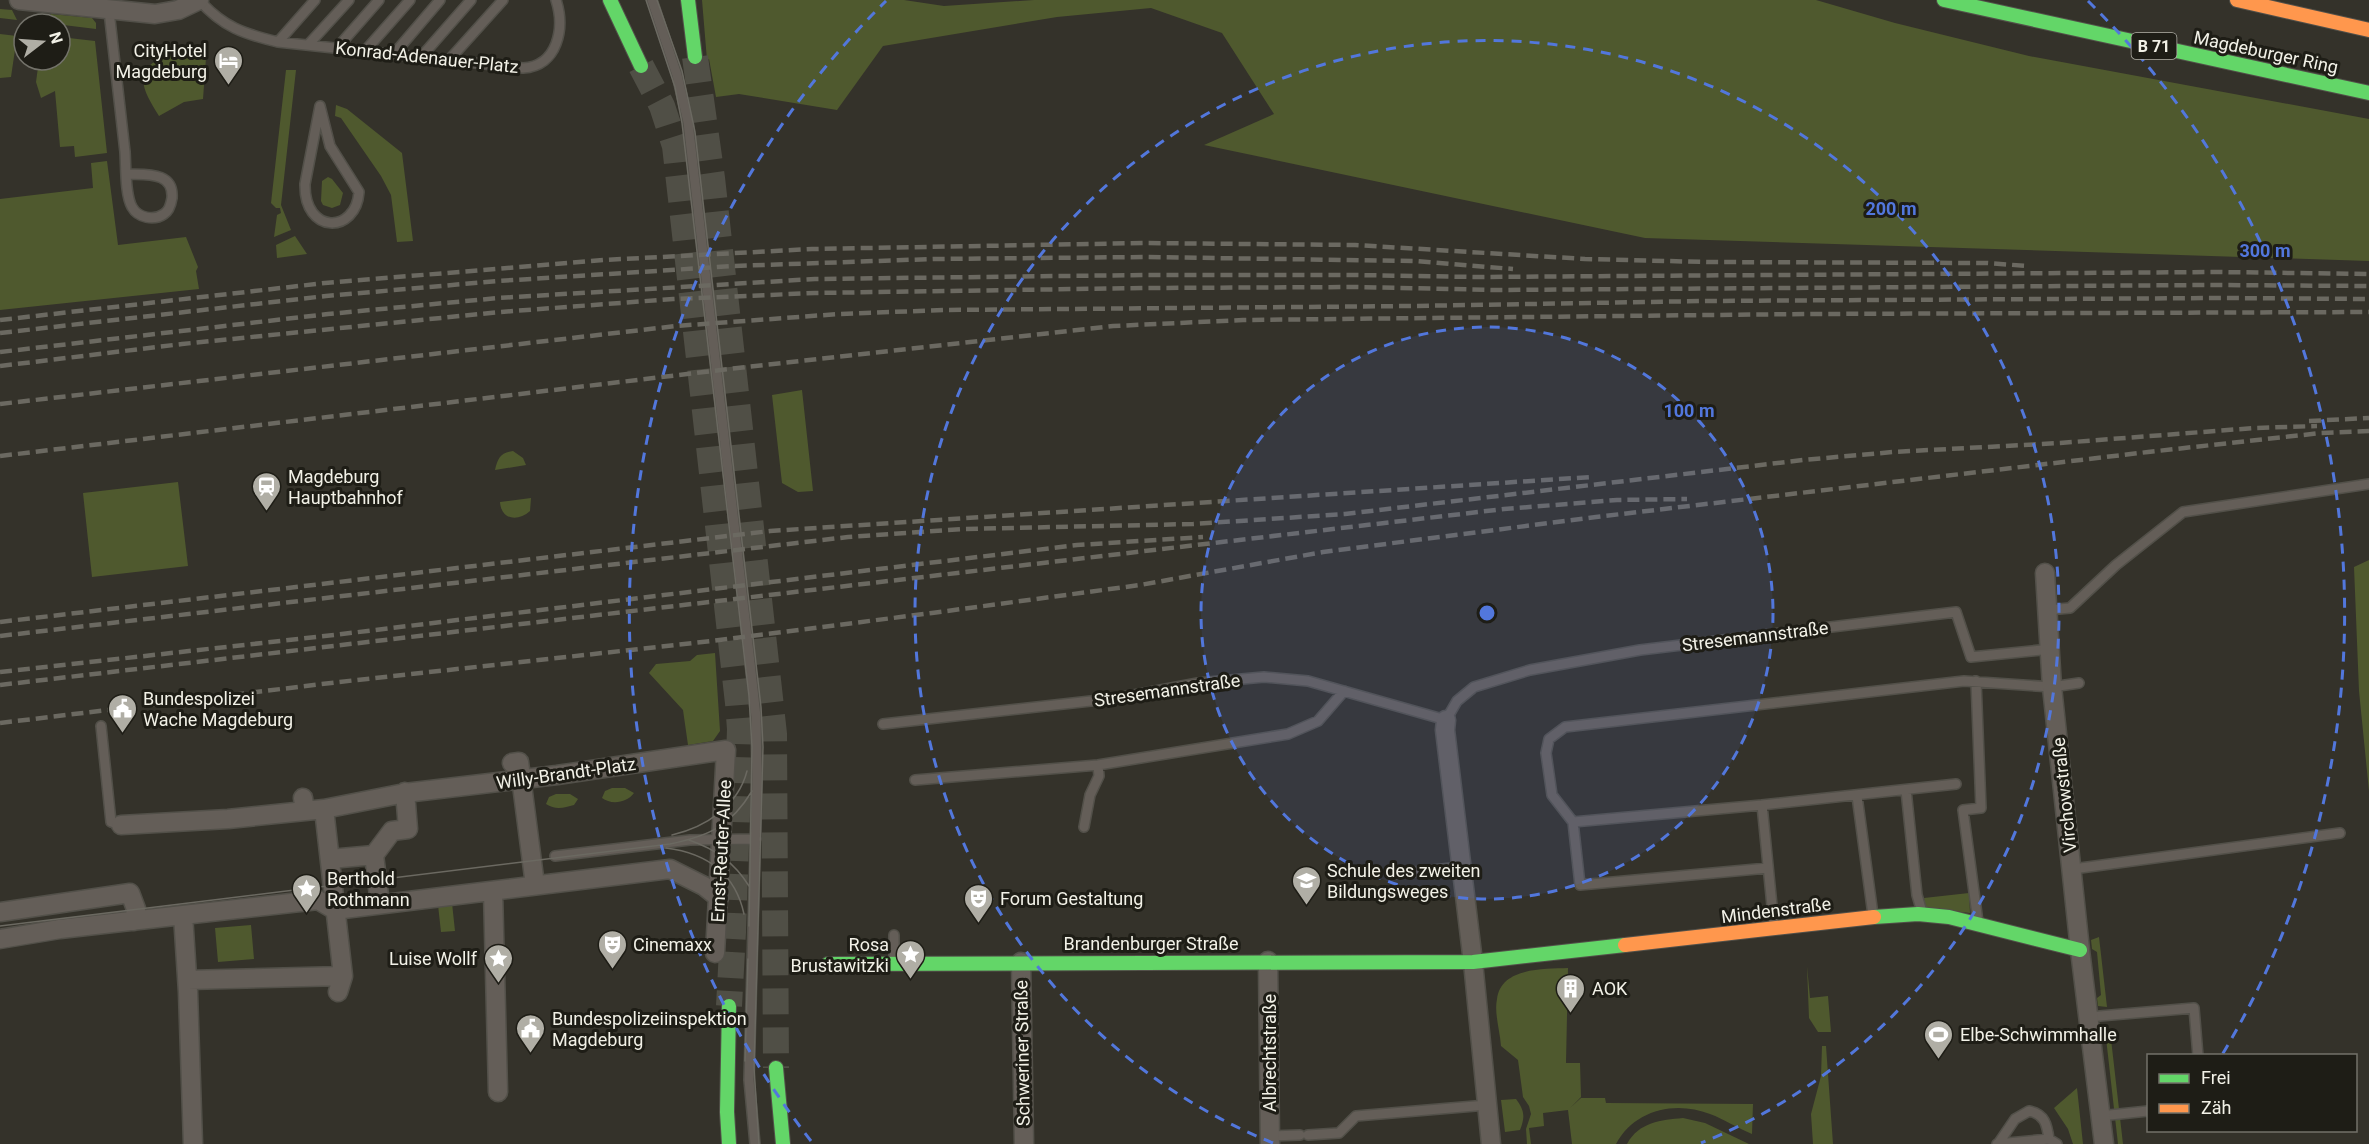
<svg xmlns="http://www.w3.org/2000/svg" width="2369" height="1144" viewBox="0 0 2369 1144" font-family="Roboto,sans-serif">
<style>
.green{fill:#4f592e}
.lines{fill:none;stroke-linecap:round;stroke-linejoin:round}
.secondary-tunnel{stroke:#504f46;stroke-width:26;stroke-dasharray:26 13;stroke-linecap:butt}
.lane-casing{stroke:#525049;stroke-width:12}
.street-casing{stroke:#525049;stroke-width:21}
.fast-casing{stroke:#525049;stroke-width:16}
.slow-casing{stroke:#525049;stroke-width:16}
.lane{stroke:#645e58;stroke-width:9}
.street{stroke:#645e58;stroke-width:18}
.fast{stroke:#63d668;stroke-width:14}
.slow{stroke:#ff974d;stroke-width:14}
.tram{stroke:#6b6961;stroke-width:1.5}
.rail{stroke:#6b6961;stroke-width:4.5;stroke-dasharray:12 6;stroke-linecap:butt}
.ring{fill:none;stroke:#5277dc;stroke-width:3;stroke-dasharray:10 8}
.labels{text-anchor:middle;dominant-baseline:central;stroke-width:6;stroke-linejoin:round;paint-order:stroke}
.shield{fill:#1e1d16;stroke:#b2b1a8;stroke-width:1.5}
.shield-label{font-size:16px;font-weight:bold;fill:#f2f1e7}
.poi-label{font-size:18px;fill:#f2f1e7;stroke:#1e1d16;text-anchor:start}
.street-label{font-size:18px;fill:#f2f1e7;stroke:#1e1d16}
.centre{fill:#5277dc;stroke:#1e1d16;stroke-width:3}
.ring-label{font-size:18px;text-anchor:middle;font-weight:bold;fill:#5277dc;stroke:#1e1d16;stroke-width:6;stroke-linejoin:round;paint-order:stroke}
</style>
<rect width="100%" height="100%" fill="#34322a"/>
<path class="green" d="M702,0H904L944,6L1034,0H1816L1895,23L2029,56L2369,119V261L1645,238L1204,145L1274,114L1222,33L1151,8L1057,17L883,46L837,110L739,94L716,97L709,59L707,60Z
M0,9L12,10L17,20L0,18Z
M51,14L92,18L96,23V29L47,23Z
M0,34L17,36L11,77L0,78Z
M60,37L95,41L107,153L75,157L74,146L60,147L55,91L41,98L36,82L39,60H60Z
M168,56L206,58L203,99L184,102L159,116C144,92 129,68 168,56Z
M286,70H296L281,205L291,230L274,237L277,215L281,213L280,208H276L271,203Z
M336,105L347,109L402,153L413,241L397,242L391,195L381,176L341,118L335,116Z
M107,161L118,245L186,237L198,267L196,271L199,289L0,310V199L93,188L91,163Z
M328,177L332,179L343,193L340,205L332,208L323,205L321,201L322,181Z
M295,236L307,254L277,258L276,245Z
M802,390L813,491L798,492L782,483L772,395Z
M513,451L523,458L526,465L495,470C498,458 500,453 513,451Z
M178,482L188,566L92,577L83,493Z
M531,498L530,511C518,522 501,520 500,502Z
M2369,560V791L2359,691L2354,567Z
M715,653L720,731L713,741L688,745L683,710L649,673L656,664L690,661L697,655Z
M612,788H625L634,793C627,803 611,805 602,798L605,791Z
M556,794H570L578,799L574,805C564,808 555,810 546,804L549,797Z
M1969,893L1970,913L1926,908L1924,898Z
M452,903L455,931L441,932L438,905Z
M251,925L254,959L218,962L215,928Z
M2099,937L2107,1007L2098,1006L2097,998L2101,995L2097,952L2092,949L2091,940Z
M1807,966L1810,998L1828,996L1831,1032H1818L1809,1018Z
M1568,968L1566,1063H1580L1581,1097L1570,1108L1581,1098H1605L1606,1103L1753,1104L1752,1134C1737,1128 1724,1119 1710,1114C1675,1100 1634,1110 1616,1144H1572L1568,1110L1543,1113L1544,1126L1529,1128L1531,1144H1527L1526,1129L1531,1114L1529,1106L1523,1097L1518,1060L1501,1046C1500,1031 1494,1013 1497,999C1501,967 1544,969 1568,968Z
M2098,1023L2106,1026L2111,1039L2123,1144H2118L2106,1038L2100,1032Z
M1822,1046H1826L1833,1144H1813L1811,1114L1821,1076Z
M2077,1088L2083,1144H2073L2068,1129L2054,1108Z
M1516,1099C1525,1111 1525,1117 1520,1130L1505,1132L1501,1100Z
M1683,1118L1705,1123L1749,1144H1627C1639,1122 1661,1120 1683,1118Z"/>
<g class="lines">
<path class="secondary-tunnel" d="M695,57L712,178L774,734L776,1068
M641,66L662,106L675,146L738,703L740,729L733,932L729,1006"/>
<defs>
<path id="lane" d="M199,0C223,27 244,34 278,42L523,68C558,66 565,28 556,0
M652,0L677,75L688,122L751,671L756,717L757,776L749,1080L755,1144
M109,11C114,58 120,105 125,152C126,167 125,195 132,207C138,218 154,221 164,214C169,211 171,204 172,198C174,171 145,175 127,174
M278,42L315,0
M308,45L349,0
M337,48L379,0
M365,51L410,0
M394,54L440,0
M421,57L471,0
M449,60L503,0
M320,106L330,146L359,192C356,234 304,235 305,184Z
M2048,610L2070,608L2116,565L2183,512L2369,484
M1976,681L1981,808L1963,810L1978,922
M883,724L1118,698L1198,683L1264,677L1308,681L1446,720L1457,701L1474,687L1530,670L1640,650L1956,612L1971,657L2051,649
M101,726L111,822L121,825
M915,780L1098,765L1288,734L1318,721L1344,691
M1906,790L1917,895L1922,912
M1857,796L1873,915
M1762,805L1774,926
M1573,822L1552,795L1546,753L1549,739L1565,727L1964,681L2052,687L2079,683
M1084,827L1090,795L1099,776L1098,765
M555,856L690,840L756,839
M1768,868L1580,885L1573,822L1762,805L1956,784
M2073,869L2340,833
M1395,874L1461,867
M894,962V935
M2088,1017L2194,1008L2198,1056
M2100,1116L2148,1111
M1308,1135L1339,1133L1356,1116L1487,1105
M1270,1136L1300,1135
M1997,1144L2049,1139L2057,1144
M1998,1144L2015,1119L2029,1111C2045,1114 2047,1125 2049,1139"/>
<path id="street" d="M19,0L155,14L178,10L199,0
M2045,573L2052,687L2080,950L2104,1144
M1446,720L1445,730L1473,962L1491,1144
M512,763L519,762L535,885
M303,798L305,811L324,809L343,976L338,992
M324,809L405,793L557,775L726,750L715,953
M121,825L228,819L305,811
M374,855L380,904
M330,859L374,855L392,831L408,829L405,792
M493,891L498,1092
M0,912L130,893L136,909L134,921
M183,915L318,900L335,910L670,869L704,886L719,898
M0,939L60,929L183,915L188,992L193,1144
M1268,961L1270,1144
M1021,962L1024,1144
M188,980L343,976"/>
<path id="fast" d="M610,0L641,66
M688,0L695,57
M1944,0L2369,93
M1874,917L1918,914L1949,917L2080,950
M828,964L1473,962L1625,945
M729,1006L727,1112L729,1144
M776,1068L783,1144"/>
<path id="slow" d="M2237,0L2369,30
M1625,945L1874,917"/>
</defs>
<use href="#lane" class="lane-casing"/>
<use href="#street" class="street-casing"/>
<use href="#fast" class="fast-casing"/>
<use href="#slow" class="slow-casing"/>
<use href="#lane" class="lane"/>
<use href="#street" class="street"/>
<use href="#fast" class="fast"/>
<use href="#slow" class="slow"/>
<path class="tram" d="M646,0L675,87L682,123L749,696L752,747L749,926
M657,0L682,71L695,132L761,707L763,747L754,1068L759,1144
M672,835C706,827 738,806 747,771
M689,840C715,849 734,862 749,886
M666,848C706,853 735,873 744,914
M0,926L670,844C709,836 731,826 752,791
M745,1061L748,959"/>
<path class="rail" d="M0,320L325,283L604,260L812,249L1144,243L1355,245L1585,259L1707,262L1987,263L2027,266
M0,333L326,296L498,281L734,266L933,259L1144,257L1415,261L1513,269
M0,352L328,314L498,298L815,279L1144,275H1357L1476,277L2219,272L2369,274
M0,366L182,344L500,312L673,299L815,293L1143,288L1357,287L1496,290L2209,285L2369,286
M0,404L676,326L839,314L944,310L1413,306L1705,301L2222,298L2369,299
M2309,421L2369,418
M0,456L746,367L1113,326L1243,320L1806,314L2369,312
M0,622L770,531L1591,477
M0,636L848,537L964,529L1193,524L1345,514L1803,460L1893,452L2060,443L2254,428L2317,426
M0,672L334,635L1077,545L1203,537
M0,685L1504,509L1617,500L1687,499
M0,723L339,682L712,641L932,613L1140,585L1323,552L1596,517L2148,452L2321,433L2369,431"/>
</g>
<circle cx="1487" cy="613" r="286" fill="#5277dc" fill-opacity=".12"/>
<g class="ring">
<circle cx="1487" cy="613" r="286"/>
<path d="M1273 1143A572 572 0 1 1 1701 1143"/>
<path d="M811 1141A858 858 0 0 1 886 1M2088 1A858 858 0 0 1 2222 1055"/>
</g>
<defs>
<symbol id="hotel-pin" viewBox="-11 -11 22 30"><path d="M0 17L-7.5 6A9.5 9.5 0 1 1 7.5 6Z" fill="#b0aea5" stroke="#1e1d16"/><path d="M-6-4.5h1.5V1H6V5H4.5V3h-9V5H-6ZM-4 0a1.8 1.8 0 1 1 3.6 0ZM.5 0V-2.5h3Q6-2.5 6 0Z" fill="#fff"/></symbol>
<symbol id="station-pin" viewBox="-11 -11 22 30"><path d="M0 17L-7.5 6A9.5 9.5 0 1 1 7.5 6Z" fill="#b0aea5" stroke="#1e1d16"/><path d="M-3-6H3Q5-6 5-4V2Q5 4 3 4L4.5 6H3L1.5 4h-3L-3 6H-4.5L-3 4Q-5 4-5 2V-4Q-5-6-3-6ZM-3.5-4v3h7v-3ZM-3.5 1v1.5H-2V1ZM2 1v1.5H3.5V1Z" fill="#fff"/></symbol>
<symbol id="civic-pin" viewBox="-11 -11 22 30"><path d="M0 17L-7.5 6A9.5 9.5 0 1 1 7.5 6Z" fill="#b0aea5" stroke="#1e1d16"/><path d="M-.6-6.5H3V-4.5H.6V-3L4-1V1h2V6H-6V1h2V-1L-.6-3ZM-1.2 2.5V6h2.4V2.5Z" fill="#fff"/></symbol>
<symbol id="school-pin" viewBox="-11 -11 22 30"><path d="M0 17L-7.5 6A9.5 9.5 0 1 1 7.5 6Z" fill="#b0aea5" stroke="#1e1d16"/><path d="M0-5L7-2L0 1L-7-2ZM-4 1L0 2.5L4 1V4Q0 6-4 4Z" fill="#fff"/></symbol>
<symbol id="sight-pin" viewBox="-11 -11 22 30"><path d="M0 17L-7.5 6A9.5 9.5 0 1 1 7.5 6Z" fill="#b0aea5" stroke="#1e1d16"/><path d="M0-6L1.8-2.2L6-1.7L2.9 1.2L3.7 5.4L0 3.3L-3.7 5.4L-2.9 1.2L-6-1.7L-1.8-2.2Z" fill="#fff"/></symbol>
<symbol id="theatre-pin" viewBox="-11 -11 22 30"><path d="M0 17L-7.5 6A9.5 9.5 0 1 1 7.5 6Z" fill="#b0aea5" stroke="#1e1d16"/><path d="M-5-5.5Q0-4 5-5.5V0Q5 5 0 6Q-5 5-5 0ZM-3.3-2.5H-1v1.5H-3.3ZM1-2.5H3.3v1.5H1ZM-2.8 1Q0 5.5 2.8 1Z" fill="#fff"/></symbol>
<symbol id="building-pin" viewBox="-11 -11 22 30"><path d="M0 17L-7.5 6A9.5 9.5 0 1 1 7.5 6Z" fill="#b0aea5" stroke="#1e1d16"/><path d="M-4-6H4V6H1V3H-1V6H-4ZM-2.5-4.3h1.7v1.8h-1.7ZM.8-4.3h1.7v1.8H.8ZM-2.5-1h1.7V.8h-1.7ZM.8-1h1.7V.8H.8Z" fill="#fff"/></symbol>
<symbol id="stadium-pin" viewBox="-11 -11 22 30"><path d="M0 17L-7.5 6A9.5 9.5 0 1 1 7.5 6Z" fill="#b0aea5" stroke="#1e1d16"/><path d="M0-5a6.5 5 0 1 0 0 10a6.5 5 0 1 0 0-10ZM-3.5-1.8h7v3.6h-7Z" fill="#fff"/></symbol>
</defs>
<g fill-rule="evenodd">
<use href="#hotel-pin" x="212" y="44" width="33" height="45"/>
<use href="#station-pin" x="250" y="470" width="33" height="45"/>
<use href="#civic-pin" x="106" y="692" width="33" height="45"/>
<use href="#school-pin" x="1290" y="864" width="33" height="45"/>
<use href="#sight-pin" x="290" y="872" width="33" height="45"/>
<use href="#theatre-pin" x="962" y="882" width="33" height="45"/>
<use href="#theatre-pin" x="596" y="928" width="33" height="45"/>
<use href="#sight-pin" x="894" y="938" width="33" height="45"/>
<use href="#sight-pin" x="482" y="942" width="33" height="45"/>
<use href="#building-pin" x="1554" y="972" width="33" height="45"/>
<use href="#civic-pin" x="514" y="1012" width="33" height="45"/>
<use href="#stadium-pin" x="1922" y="1018" width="33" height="45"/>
</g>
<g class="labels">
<rect class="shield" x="2131.5" y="33" width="45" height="26" rx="4.5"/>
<g class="shield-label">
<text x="2154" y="46">B 71</text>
</g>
<g class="poi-label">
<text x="207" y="50" text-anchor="end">CityHotel<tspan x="207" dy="21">Magdeburg</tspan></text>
<text x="288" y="476">Magdeburg<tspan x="288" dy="21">Hauptbahnhof</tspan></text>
<text x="143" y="698">Bundespolizei<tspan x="143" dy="21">Wache Magdeburg</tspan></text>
<text x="1327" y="870">Schule des zweiten<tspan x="1327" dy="21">Bildungsweges</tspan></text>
<text x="327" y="878">Berthold<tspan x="327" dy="21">Rothmann</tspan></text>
<text x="1000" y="898">Forum Gestaltung</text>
<text x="633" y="944">Cinemaxx</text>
<text x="889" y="944" text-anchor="end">Rosa<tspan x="889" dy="21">Brustawitzki</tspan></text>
<text x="477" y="958" text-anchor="end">Luise Wollf</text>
<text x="1592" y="988">AOK</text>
<text x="552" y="1018">Bundespolizeiinspektion<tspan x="552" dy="21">Magdeburg</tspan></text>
<text x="1960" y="1034">Elbe-Schwimmhalle</text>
</g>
<g class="street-label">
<text transform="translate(2266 52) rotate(12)">Magdeburger Ring</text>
<text transform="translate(427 57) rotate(6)">Konrad-Adenauer-Platz</text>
<text transform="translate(1755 636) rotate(-7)">Stresemannstraße</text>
<text transform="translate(1167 690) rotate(-8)">Stresemannstraße</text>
<text transform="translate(566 773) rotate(-8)">Willy-Brandt-Platz</text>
<text transform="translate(2064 795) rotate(-96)">Virchowstraße</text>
<text transform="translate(721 851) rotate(-87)">Ernst-Reuter-Allee</text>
<text transform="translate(1776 910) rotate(-7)">Mindenstraße</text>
<text x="1151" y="943">Brandenburger Straße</text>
<text transform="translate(1022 1053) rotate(-91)">Schweriner Straße</text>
<text transform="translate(1269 1053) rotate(-90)">Albrechtstraße</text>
</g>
</g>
<circle cx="1487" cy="613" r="9" class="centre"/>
<g class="ring-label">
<text x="1891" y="215">200 m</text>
<text x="2265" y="257">300 m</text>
<text x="1689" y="417">100 m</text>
</g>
<rect x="2147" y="1054" width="210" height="78" fill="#1e1d16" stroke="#73726a" stroke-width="1.5"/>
<rect x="2159" y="1074" width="30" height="9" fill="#63d668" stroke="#73726a" stroke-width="1.5"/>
<text x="2201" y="1084" font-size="18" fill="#f2f1e7">Frei</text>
<rect x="2159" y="1104" width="30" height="9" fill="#ff974d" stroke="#73726a" stroke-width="1.5"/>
<text x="2201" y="1114" font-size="18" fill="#f2f1e7">Zäh</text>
<g transform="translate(42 42) rotate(73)"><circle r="28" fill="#1e1d16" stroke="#73726a" stroke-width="1.5"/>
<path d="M0-4.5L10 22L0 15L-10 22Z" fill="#b0aea5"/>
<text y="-9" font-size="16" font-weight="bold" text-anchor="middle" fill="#f2f1e7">N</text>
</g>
</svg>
